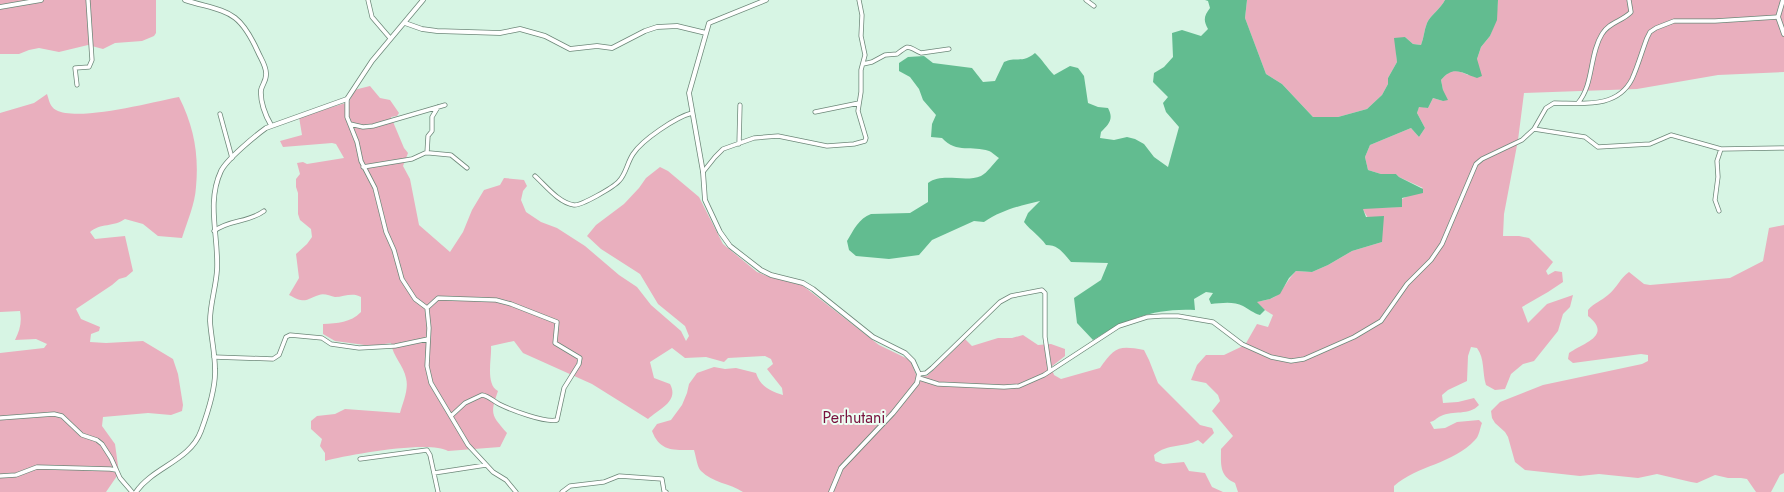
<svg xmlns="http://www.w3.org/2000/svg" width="1784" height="492" viewBox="0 0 1784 492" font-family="Jost,sans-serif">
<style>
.green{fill:#e9afbe}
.water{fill:#62bc90}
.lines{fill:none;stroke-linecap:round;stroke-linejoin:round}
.minor-casing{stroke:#6d8879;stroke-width:5}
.tertiary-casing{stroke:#6d8879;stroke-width:5.5}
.minor{stroke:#fff;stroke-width:3.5}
.tertiary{stroke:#fff;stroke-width:4}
.labels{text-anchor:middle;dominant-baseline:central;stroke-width:4;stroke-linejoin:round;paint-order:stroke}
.park-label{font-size:16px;fill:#78113d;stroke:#edfff4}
</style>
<rect width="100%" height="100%" fill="#d7f5e4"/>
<path class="green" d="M0,0H156V33L154,36L142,41L115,43L103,49L88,45L59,52L39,48L29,50L19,54H0Z
M1247,0H1445C1441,8 1430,16 1427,23C1424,30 1424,38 1421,45L1413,44L1405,37L1396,52L1397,62L1388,78V84L1382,95L1367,109L1338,117H1313L1282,84L1266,74L1245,18Z
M1498,0H1784V72L1718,75L1637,89L1524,93L1518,140L1504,214L1503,236H1519L1529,238L1553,262L1546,271L1548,275L1555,271L1562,272L1563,282L1548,292L1522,307L1528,323L1547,304L1573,295L1570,307L1563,314L1558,331L1534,361L1523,364L1511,374L1505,389L1495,390L1486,385C1482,372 1485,359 1477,348L1471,347L1468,356L1467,381L1448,390L1442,395L1443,403L1458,402L1474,398L1479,405C1469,416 1453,410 1441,416C1436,418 1435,421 1430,422L1434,429L1445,428L1457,422L1479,420L1482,423C1480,428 1479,437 1475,440C1453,464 1418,465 1394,486V492H1238L1235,483C1219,476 1221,464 1221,449L1233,436L1212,411L1220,401L1218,395L1206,383L1191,380L1197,365L1206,355H1224L1245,345L1257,324L1268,327L1273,315L1265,310L1256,302C1264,301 1275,299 1280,292C1286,285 1289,278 1296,271L1312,272L1328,265L1352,251L1382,242L1362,208L1402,207V199L1423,188L1399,177L1396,174H1381L1368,170L1365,157L1370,145L1411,128L1419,137L1425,128L1417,113L1419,106L1428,108L1433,98L1443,101V90L1441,80C1450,69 1455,69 1468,75L1477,59L1481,47L1490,36L1496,20Z
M370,86L380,98L390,100L399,113L397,116L391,117L404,148L408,153L403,166L410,179L419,225L450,252L463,232L472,210L484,190L500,185L504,178L524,180L527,186L523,191L521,200L526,212L541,222L557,228L585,246L619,275L637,287L651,305L681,331L686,341L689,336L685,326L658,304L640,274L601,249L587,236L596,225L624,204L639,188L646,178L660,167L668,171L699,197L723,244L757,272L767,276L802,285L879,345L910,360L917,377L927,376L965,339L972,346L998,338H1012L1023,335L1038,345L1051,344L1065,349V356L1051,367L1054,375L1061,379L1100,368C1115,347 1118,345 1144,350L1149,360L1158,383L1200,425L1212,428L1214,433L1203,444L1198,440C1184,448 1168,443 1154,455L1155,461L1163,464L1184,462L1189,471L1205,473L1212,487L1223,492H743C729,483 713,483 701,471C697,467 696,456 694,450C674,450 660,452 652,431L657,424L671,420L682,405L687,393L689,384L697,373L714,367L725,369L736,368L756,373C760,386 770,391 783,395L782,388L767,369L773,364L771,359L765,356L728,358L724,362L706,357L685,358L672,348L650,362L654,378L670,384C679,401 661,408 648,419L592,384L523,353L514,341L491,346C492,358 485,384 498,391C490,414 491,415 507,433L500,447L448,451C429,440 348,455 325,461V453L320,446L322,439L311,429V421L317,416L335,414L345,409L400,413C403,402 409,389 406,378C404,366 393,357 391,343L372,346L335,341L323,334V324C338,323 350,323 361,312V297C352,292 344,297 335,297C330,296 324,293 319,295C304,300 306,304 289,295L299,278L296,254L307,244L312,237L311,229L300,220L298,214V193L296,187V179L300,174L297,163L303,162L307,164L344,158L336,144L332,143L283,147L280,141L302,135L299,117L349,102L354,90Z
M47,94C49,100 50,107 56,110C78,122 153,102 179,97C194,127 199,154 196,187C195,204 187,222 182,238L158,236L143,224L125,219C114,227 100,223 90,232L95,239L125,236L133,271L126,277L119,279L112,285L76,309L81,319L100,327L99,331L91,334L90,342L106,343L143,341L173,359L178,374L183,405L182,411L171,415L148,413L103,417L102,426L115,444L119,473L106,492H0V353L44,348L47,344L36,339L15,340C20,330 22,322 20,311L0,312V113L34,103Z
M1784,225V473L1780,475L1771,492H1756L1747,479L1741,478H1728L1715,475L1697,483L1691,482L1657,474L1638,478L1599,474L1580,476L1525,470L1515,462L1508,437L1505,432L1495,423L1492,418L1491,411L1500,402L1543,385L1642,364L1648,361V355L1641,354L1573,363L1568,359L1569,353C1583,343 1613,336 1588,316V310C1594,303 1601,301 1608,295C1617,288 1620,278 1629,272L1644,284L1650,285L1730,278L1763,261L1769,228Z"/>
<path class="water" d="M1205,0H1247L1245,18L1266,74L1282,84L1313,117H1338L1367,109L1382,95L1388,84V78L1397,62L1394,38L1405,37L1413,44L1421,45C1424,38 1424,30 1427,23C1430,16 1441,8 1445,0H1498L1497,20L1490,36L1481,47L1477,59L1482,76L1477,78C1461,73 1454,65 1441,80L1443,90L1448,100L1443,101L1433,98L1428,108L1419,107L1417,113L1425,128L1419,137L1411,128L1370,145L1365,157L1368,170L1381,174H1396L1399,177L1423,189V193L1402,198V207L1363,209L1366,217L1384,216L1382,242L1352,251L1328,265L1312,272L1296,271L1289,278L1280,294L1270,299L1257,302L1265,310L1260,315C1253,313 1249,309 1243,306C1234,301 1221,303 1211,304L1209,299L1213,293L1206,292L1194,299L1195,310C1154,308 1127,319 1093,340L1077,323L1074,298L1101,280L1108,263L1071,262C1063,253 1059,245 1046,245C1040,236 1031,231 1024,222L1028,213L1040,201C1019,206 1002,210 984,222L974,221L932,240L919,255L889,259L856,256L849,250L847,241C853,231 859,218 871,214L910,213L928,202V183C943,172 964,183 981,176C987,173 994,163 999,158C996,156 992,152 989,151C972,145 957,154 942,138L931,137L932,124L936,115L923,100L919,89L910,77L899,71V63L908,57L924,56L933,63L972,68L983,82L995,81L1004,62C1016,56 1022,64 1035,53C1042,59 1047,68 1054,75L1070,66L1078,68L1084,76L1088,103L1098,107L1108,108C1114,119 1109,124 1101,132L1100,138L1114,140L1127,137L1135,139L1144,144L1154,157L1168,167L1179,127L1166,112L1163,103L1168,97L1153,82L1154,73L1164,67L1173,57L1172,33L1182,30L1201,36L1208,29C1203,20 1204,16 1210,8L1208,1Z"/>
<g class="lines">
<defs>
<path id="minor" d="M368,0L372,17L390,38
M1086,0L1094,6
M863,64L872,62L885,55L897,54C911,43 907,47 921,53L949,49
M77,85L75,68L89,67L92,60L88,0
M347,99V117L357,142L361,161L375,188L386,232L394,250L402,279L415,299L427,308L429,328L427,366L431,383L468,445L493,472L506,480L516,492
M1578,103C1594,84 1589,55 1602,34C1609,22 1623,21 1631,12L1629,0
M815,112L859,103
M220,114L232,158
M350,124L363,127L373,126L445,105
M1534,129L1585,137L1598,147L1650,144L1671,135L1721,149L1784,148
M739,144L740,105
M427,153L428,136L432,131V117L438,107
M363,167L412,159L425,153H430L451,155L467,168
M703,172L715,157L723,149L754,138L778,136L827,146L854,144L865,141L866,138L858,111L861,92V70L865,55L861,36L862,15L859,0
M535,176C546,186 559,203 574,205C581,206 614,187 619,181C626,174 627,163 633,154C642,140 676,117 692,113
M1719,211L1715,200L1718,177L1717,161L1721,149
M214,231C230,219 248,223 264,211
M427,308L438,298L496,300L511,304L557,322L555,343L580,358L579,364L564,388L557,420C545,423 511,410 499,404C493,401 489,396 482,395L465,403L451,416
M214,357L273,359L279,355L286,337L290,335L322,338L331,344L359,348L395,346L428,339
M919,374L926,373L932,368L1000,302L1011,296L1042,290L1045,293V337L1050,371
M919,378L938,384L1004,387L1019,386L1044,375L1119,326L1147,317L1162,316H1178L1213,322L1242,344L1271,357L1291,361L1304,359L1354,337L1381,321L1407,284L1431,260L1442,244L1476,164L1482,159L1522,140L1534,129L1546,108L1554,103C1582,103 1617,109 1632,79C1638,66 1642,51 1647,38L1650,32L1656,28L1674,21H1715L1778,17
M0,418L54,414L62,416L82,435L97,440L102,444L111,458L120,478L132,492
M360,459L427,450L430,455L438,492
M434,473L486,465
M0,476L16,475L37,467L110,469L116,470
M562,492L570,486L604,482L619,476L662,479L664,491L666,492"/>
<path id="tertiary" d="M185,0C227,13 238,8 258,52C261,59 267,67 266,75C266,81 262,85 261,90C260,101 265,115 271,125
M766,0L709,23L689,93L703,172L705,200L720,232L730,246L761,270L771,275L803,283L813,289L873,337L905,353L913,361L919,374L917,383L893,413L841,468L831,492
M1783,0L1778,17L1784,34
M0,7L41,0
M405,23L422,29L437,31L500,33L520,29L545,36L570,49L597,46L612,48L645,31L657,27L677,26L706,33
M136,492C153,467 190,461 201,431C208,412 216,388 215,369C215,353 211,337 210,321C210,304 216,287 217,270C219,237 206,203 221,171C227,159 255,136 266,128L347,99L372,61L423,0"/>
</defs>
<use href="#minor" class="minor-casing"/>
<use href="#tertiary" class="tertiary-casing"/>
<use href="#minor" class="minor"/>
<use href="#tertiary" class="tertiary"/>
</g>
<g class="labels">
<g class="park-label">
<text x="854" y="417">Perhutani</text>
</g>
</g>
</svg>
